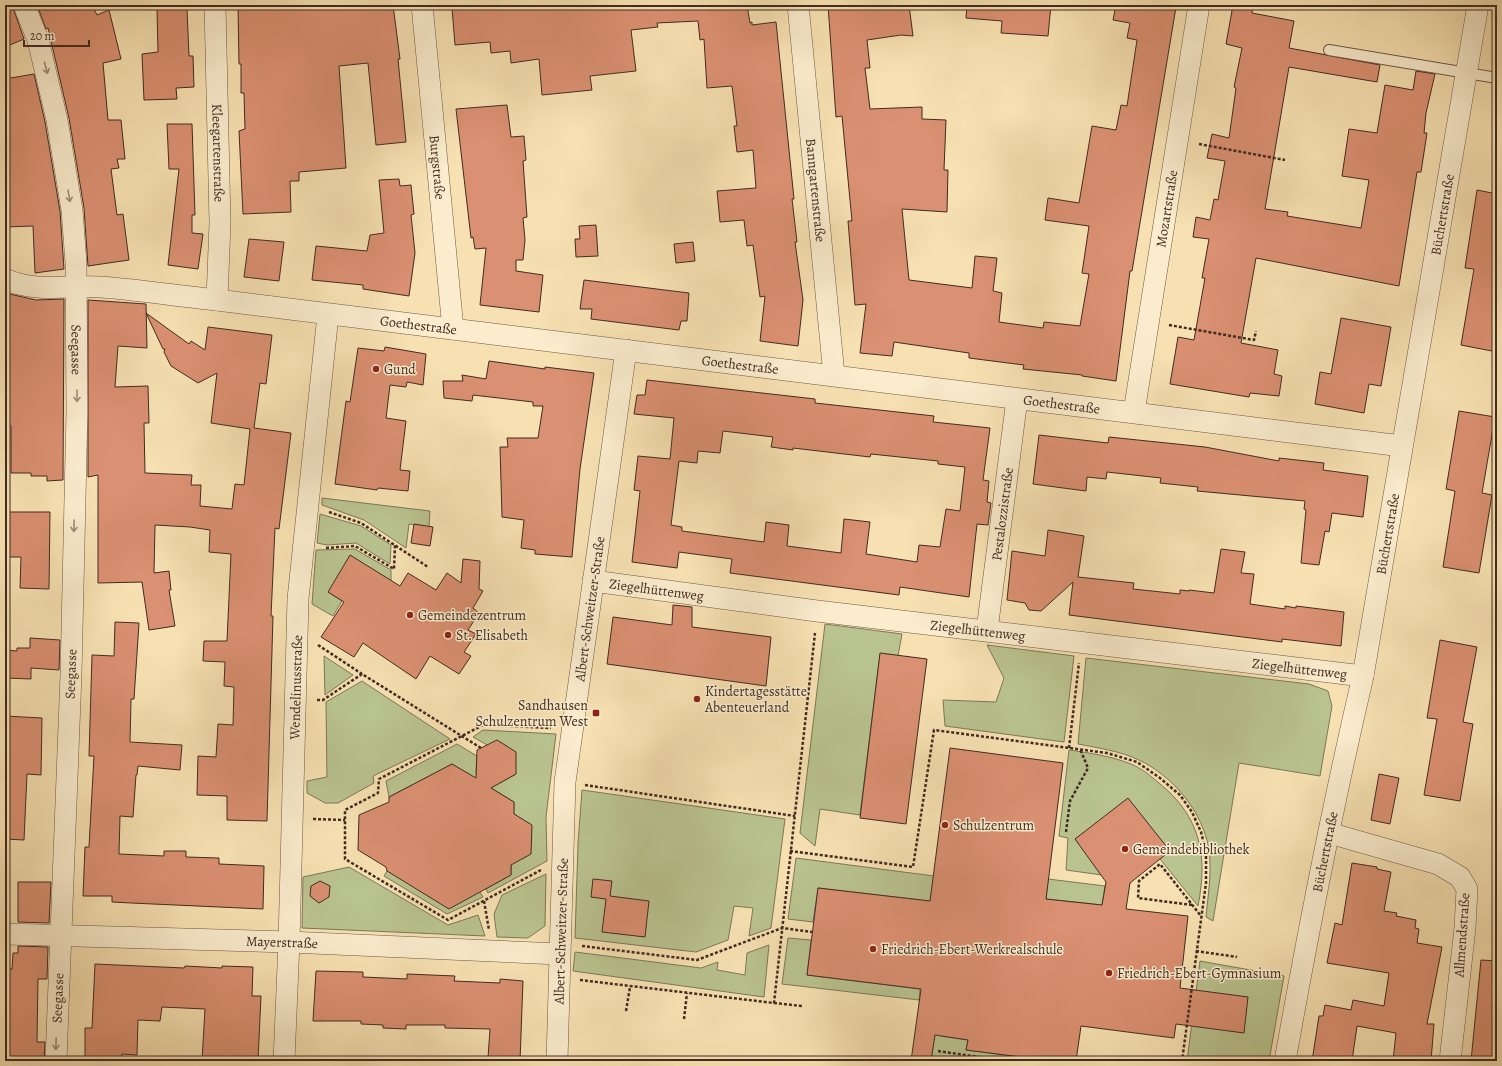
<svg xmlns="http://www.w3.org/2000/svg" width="1502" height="1066" viewBox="0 0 1502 1066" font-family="Alegreya,serif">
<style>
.green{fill:#b9c38f;stroke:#7d7758}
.building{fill:#da9072;stroke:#412b22;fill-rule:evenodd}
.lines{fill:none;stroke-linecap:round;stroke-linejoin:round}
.lane-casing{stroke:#6e5846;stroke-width:12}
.street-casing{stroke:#6e5846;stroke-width:22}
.path{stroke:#412b22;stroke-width:2.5;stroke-dasharray:3 2;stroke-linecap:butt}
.lane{stroke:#faeccd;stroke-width:10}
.street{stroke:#faeccd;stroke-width:21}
.oneway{stroke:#9e8c78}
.poi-dot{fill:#8f2418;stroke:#faeccd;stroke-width:1.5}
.labels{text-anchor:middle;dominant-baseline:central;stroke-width:3;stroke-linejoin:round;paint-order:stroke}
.street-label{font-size:14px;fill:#412b22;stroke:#faeccd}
.poi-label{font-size:14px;fill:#412b22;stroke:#faeccd;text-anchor:start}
</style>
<rect width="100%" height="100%" fill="#f7e1b2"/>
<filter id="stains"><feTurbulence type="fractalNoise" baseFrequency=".005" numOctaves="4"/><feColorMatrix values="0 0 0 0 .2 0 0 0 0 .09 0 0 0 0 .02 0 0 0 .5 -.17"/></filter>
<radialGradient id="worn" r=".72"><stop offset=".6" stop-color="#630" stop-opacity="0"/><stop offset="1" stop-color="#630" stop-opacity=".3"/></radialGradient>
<path class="green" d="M322,498L430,511L429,527L409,524L406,548L364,520L322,505Z
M320,514L361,526L391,545L390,564L356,543L327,545L317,543Z
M355,549L391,570V581L328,592L342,601L333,616L312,604L316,550Z
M825,624L902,634L898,656L880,654L860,815L820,809L815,846L800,833Z
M987,645L1074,656L1064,742L945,726L943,700L996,702L1004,678Z
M324,656L353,675L325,695Z
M1086,658L1309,684L1328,691L1332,706L1320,776L1239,763L1213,921L1206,917C1208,895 1212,872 1209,850C1203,812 1174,777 1139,760C1120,751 1098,748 1078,744Z
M362,681L450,739L373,776L374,783L338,803H325L307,793V781L327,777L326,702Z
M483,730L556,734L546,817L547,861L488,893L486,889L511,875L514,802L452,764L389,797L386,781L457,744L477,756L476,774L496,785L516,774L487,745L473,737Z
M1069,750C1090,753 1111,756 1131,764C1141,768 1151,776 1159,783C1201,817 1208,856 1198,906L1160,859L1102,875L1066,870L1068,838L1059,836Z
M582,790L785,819L771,928L749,936L753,908L734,906L728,940L696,952L575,938L578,844Z
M796,858L934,876L930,901L818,888L813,922L788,919Z
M349,867L448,925L478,915L485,936L302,928L303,877Z
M387,871L480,892L483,897L447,914L384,876Z
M546,874L545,926L528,938L497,937L494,914L502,895Z
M1048,879L1105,886L1102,905L1046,899Z
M788,938L811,940L807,975L920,989L919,1000L782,984Z
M769,945L764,997L573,971L575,952L701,968L718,962L717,970L745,975L747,953Z
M1200,961L1284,976L1269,1061H1187Z
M937,1015L943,1016L940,1036L968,1040L966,1050L1049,1061H931Z"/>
<path class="building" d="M5,5H12L24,39L5,47Z
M37,5H92L97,15L109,10L121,59L103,63L108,120H121L125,159H117L119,168L111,169L117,215L123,214L129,260L88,266L84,208L69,118L48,28L46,29Z
M238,5H393L400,59H398L406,142L376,145L368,63L339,66L346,168L299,172V181H290L291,212L243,214L239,131L245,129L244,93H241V64H239Z
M486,5L489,7L507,5H747L750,23L752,22V25L776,22L789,150L794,199H792L797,242H795L803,300L798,346L760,341L765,296L760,297L753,245L747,246L744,220L720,222L717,191L756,188L753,150L737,152L734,126H737L732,86L707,88L704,39L700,40L698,21L657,23L658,27L631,30L636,71L590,76L592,90L542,95L539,59L511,63L510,51L491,53L490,42L455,45L452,8Z
M828,5H909L913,36L901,35L867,40L870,68H865L870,109L922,107V119L946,120L944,170H948L947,212L902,209L909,280L972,288L975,256L997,258L993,291L1002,293L999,322L1043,328L1044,322L1080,326L1089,274L1082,273L1089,226L1045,220L1048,198L1079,203L1092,126L1116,130L1121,105L1127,106L1137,40L1127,38L1130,23L1113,20L1116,5H1163L1176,7L1132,271H1130L1116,381L1082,376V375L1023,369L1024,365L969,358V353L894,342L892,356L860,353L866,304L855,305L848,221H852L842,116L836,117Z
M967,5H1051L1048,36L1001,33L1002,21L966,18Z
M1233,5H1253L1252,13L1294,21L1289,48L1380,65L1377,82L1289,67L1265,209L1288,212L1287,216L1361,228L1369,180L1342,176L1349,129L1377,133L1385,85L1413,90L1416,71L1435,74L1426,113L1424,133H1427L1421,172H1417L1399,286L1256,258L1241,343L1278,350L1274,374L1282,376L1279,396L1250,393L1249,397L1170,384L1178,337L1194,340L1205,278H1202L1209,239L1193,237L1196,217L1210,220L1214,199L1218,200L1225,161L1207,158L1212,134L1229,138L1232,117L1236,88L1234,87L1242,48L1226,44Z
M157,9H187L189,56H193L194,87L176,88L177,99L144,100L142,54L158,52Z
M34,74L45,122L60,211L64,269L35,273L33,226L5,227V79Z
M507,105L511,137L524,136L526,160L523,161L527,217L523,218L525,240L523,260H516V271L543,275L539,312L480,305L486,248L475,249L473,237L471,238L456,109Z
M167,124H192L195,215H192V233L203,234L198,269L168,265L179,169H169Z
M399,179L400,186L411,185L414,214L411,215L415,253L409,296L363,289V285L312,280L316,246L367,251L370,235L384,233L379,180Z
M1477,190L1497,194V352L1461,345L1474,269L1465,268Z
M596,225L598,256L576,257L575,239H580L579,226Z
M249,239L284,242L279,281L244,277Z
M693,242L695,261L676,263L674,244Z
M584,280L689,293L687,321H681L679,330L591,319L592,309H580Z
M5,293L36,300L64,299L63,480L47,481V476H31V473H11V426H5Z
M88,300L146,304L147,348L118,346L115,387L148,386L149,423H144L145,473L192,475L191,485H201L200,506L232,509L235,484L244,485L250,429L211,423L217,373L198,383L171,366L164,352L165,349H163L146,313L189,344L191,341L205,350L208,327L272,335L266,384L260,383L254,428L291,433L279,529L275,528L271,616H273L267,821L227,820V796L197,795L198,756L216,757L218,724L233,725L234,687L224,686L225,662L203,661L204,641H227L231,554L209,552L210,530L190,527L155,525L154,573L169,571L171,590H169L175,626L149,630L142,582L98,583V475L88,477Z
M1341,318L1391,327L1381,386L1369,384L1364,413L1315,404L1320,372L1331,374Z
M385,347L426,354L423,385L407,382L406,387L390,385L386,418L406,421L400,470L410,471L408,491L378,488L377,490L335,484L346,401L350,402L358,348L384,351Z
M489,361L545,369V367L594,373L580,469L572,557L535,554V550L521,548L524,520L502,517L500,447H508L507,438H538L543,406H533V402L473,395L472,401L444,398L443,381H463L462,375L486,379Z
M647,380L815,399V403L934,416L933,422L990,428L983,480L989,481L987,502L991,503L988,525L977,524L969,597L900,587L899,595L730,573L732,559L679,552L677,568L632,562L640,491L634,490L638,456L670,459L674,418L634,414L637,395H645ZM723,431L773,437L771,447L793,450V448L870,457L871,454L938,461V464L965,467L960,511L946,509L940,547L919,545L917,562L866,554L870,522L844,519L841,553L787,546L789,525L766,522L764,542L682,531V527L671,525L679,461L697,463L698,451L720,453Z
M1459,411L1495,417L1482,493L1492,495L1479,573L1443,567L1455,491L1446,489Z
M1039,435L1108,443L1109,437L1205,447L1279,461V458L1324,463L1323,470L1368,476L1363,517L1332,513L1329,532L1325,531L1319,565L1301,563L1306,510L1304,509L1305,501L1197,491L1198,487L1160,483L1161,478L1107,472L1106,479L1087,477L1086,491L1033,484Z
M5,512H50L49,589L20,588L21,557H5Z
M414,524L433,527L430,546L411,543Z
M1048,530L1084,536L1078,577L1134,583L1133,589L1180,594V590L1189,591V590L1214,593L1221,549L1245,552L1241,573L1254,574L1250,604L1285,609V606L1296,608V606L1344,612L1341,646L1282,639V642L1069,615L1073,582L1041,611L1029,610L1025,603L1007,600L1012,551L1045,556Z
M350,555L400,586L408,573L436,590L447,573L461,583L463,559L480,561L479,589L483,591L473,608L479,613L468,630L476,634L464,652L471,656L459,674L430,656L416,679L363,643L354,657L321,637L344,602L328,592Z
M673,605L692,607V627L771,637L766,686L607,664L613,617L672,625Z
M115,622L139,623L134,699H131L130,742L182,745L180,770L138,766L137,775H136L133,817L120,816L119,854L164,856V851H186V857L219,858V864L264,866L263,909L131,903L112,902V896H83L85,847H89L94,756H89L92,655L114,656Z
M30,638L60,640L59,670L31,668V679L5,678V650L17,651V648H30Z
M1440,640L1477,647L1463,722L1473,724L1460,801L1424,795L1437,719L1427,718Z
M880,653L927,659L906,824L860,818Z
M5,716L42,718L41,775L27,774L24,840L5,839Z
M497,740L516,752V774L491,788L514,802V814L532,825L531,854L511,865V875L449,909L387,871L386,867L358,850L359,815L389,802V797L452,764L476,778L477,750Z
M950,748L1063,763L1046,899L1102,905L1106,882L1075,839L1128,798L1170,851L1130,883L1126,909L1188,916L1180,988L1248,997L1244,1033L1176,1024L1174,1038L1081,1026L1076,1061L1055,1059V1061H1052L966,1050L968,1040L935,1035L931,1061H911L921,989L807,975L818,888L930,901Z
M1379,774L1399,778L1390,824L1371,820Z
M1352,863L1377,867V869L1391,872L1384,911L1397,913L1396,916L1416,920L1415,928L1419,929L1417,943L1442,947L1427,1024H1434L1431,1061H1393L1396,1033L1357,1026L1352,1061H1312L1319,1016H1323L1325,1005L1351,1010L1353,1000L1384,1006L1389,973L1327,963L1335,923L1342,925Z
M593,879L612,881L610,896L649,901L645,937L602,932L606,899L591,897Z
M320,881L330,886L329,897L319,903L310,896L311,886Z
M18,882H51L49,923L18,922Z
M18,946L48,947L47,979H38L37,1042H45L44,1061H5V969H12L13,953H18Z
M1481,960L1497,961V1061H1471Z
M95,964L184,968L185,966L222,968V966L253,967L252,996H261L258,1061H202L205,1009L162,1007L160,1021L138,1020L137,1055L122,1054V1061H85V1028H92Z
M316,971L363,972V977L407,979V974L455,976L454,981L500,983V979L523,981L520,1061H496V1058H488L490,1029L445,1028V1025H406V1029L383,1028V1025L361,1024V1021H313Z"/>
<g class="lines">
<defs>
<path id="lane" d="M1329,50L1497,78"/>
<g id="street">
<path id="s1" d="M24,5L38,40L57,120L72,210L76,263L77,411L71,674L56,1061"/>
<path id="s2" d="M215,5L220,223L217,300"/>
<path id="s3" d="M422,5L453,329"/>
<path id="s4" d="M798,5L834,375"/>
<path id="s5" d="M5,279C34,293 70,285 101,287C140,290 178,296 217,300L1402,446"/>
<path id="s6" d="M1134,412L1199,5"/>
<path id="s7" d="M593,581L817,611L1363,676"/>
<path id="s8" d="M987,630L1017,399"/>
<path d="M1329,833L1438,864L1460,877L1467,889L1465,928L1450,1061"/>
<path id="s9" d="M5,934L289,942L559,954"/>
<path id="s10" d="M284,1061L289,942L298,599L328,315"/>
<path id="s11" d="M557,1061L565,782L626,350"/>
<path id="s12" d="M1285,1061C1308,932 1333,804 1363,676L1478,5"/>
</g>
</defs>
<use href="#lane" class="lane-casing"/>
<use href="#street" class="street-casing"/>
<path class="path" d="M1199,144L1285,160
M1169,325L1254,340L1256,331
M329,512L361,523L428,567
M326,548L355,546L394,569L395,545
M318,645L362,674
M317,700H323L362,674L481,748
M1069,748L1079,663
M585,785L795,816
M313,819L345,820
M1066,832L1070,801L1088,768L1080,749
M790,851L913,867L934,730L1107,753L1137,762L1160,778L1180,795L1192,812L1201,832L1206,852V883L1182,1061
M541,870L448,920L345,859V810L378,793L379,779L483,725L551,728
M484,901L489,930
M1192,905L1138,898L1139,881L1160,864L1201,916
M582,946L697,960L782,928L812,932
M1196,951L1237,957
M580,980L774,1003L815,633
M774,1003L802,1006
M626,1011L630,987
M684,1019L687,993
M938,1051L1006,1061
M1058,1061V1059"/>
<use href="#lane" class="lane"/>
<use href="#street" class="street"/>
</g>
<defs><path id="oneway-shaft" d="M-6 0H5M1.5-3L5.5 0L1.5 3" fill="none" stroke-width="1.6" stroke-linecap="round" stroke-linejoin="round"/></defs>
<g class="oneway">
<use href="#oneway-shaft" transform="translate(46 68) rotate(75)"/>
<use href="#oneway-shaft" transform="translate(69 196) rotate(81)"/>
<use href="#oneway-shaft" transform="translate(77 396) rotate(90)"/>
<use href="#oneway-shaft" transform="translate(74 526) rotate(91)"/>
<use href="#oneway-shaft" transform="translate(56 1044) rotate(92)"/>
</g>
<g class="poi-dot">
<circle cx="376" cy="369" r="4"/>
<circle cx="410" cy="615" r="4"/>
<circle cx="448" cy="635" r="4"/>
<circle cx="697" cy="699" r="4"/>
<rect x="592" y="709" width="8" height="8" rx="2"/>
<circle cx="945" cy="825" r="4"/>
<circle cx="1125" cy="849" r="4"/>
<circle cx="873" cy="949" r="4"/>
<circle cx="1109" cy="973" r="4"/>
</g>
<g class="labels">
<g class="street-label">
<text stroke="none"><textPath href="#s2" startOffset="148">Kleegartenstraße</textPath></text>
<text stroke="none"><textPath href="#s3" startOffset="163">Burgstraße</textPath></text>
<text stroke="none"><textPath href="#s4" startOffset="186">Banngartenstraße</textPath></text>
<text stroke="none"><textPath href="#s6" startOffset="206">Mozartstraße</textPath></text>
<text stroke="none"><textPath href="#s12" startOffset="861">Büchertstraße</textPath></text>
<text stroke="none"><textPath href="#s5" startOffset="417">Goethestraße</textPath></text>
<text stroke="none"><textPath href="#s1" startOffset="351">Seegasse</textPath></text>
<text stroke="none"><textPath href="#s5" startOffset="741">Goethestraße</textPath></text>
<text stroke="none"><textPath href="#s5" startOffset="1065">Goethestraße</textPath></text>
<text stroke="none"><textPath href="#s8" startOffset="117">Pestalozzistraße</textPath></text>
<text stroke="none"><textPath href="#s12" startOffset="537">Büchertstraße</textPath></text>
<text stroke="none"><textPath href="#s7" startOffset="64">Ziegelhüttenweg</textPath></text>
<text stroke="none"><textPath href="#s11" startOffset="454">Albert-Schweitzer-Straße</textPath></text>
<text stroke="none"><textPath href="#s7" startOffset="388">Ziegelhüttenweg</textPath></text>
<text stroke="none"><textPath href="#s7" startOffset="712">Ziegelhüttenweg</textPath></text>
<text transform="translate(71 674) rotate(-88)">Seegasse</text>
<text stroke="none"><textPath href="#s10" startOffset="374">Wendelinusstraße</textPath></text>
<text stroke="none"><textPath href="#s12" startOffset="213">Büchertstraße</textPath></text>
<text stroke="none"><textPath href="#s11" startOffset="130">Albert-Schweitzer-Straße</textPath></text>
<text transform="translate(1462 935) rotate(-86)">Allmendstraße</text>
<text stroke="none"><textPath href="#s9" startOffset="277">Mayerstraße</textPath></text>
<text transform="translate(58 998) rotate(-88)">Seegasse</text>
</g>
<g class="poi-label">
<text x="384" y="369">Gund</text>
<text x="418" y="615">Gemeindezentrum</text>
<text x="456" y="635">St. Elisabeth</text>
<text x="705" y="691">Kindertagesstätte<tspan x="705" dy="16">Abenteuerland</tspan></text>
<text x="588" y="705" text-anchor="end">Sandhausen<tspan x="588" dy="16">Schulzentrum West</tspan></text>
<text x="953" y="825">Schulzentrum</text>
<text x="1133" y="849">Gemeindebibliothek</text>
<text x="881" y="949">Friedrich-Ebert-Werkrealschule</text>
<text x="1117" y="973">Friedrich-Ebert-Gymnasium</text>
</g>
</g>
<rect width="1502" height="1066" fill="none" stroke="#f7e1b2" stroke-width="20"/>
<rect x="6" y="6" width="1490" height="1054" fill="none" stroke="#412b22" stroke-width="2"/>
<rect x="10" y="10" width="1482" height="1046" fill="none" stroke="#412b22"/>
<path d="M24 40v6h65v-6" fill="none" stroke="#412b22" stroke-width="2"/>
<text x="30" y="40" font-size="12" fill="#412b22" stroke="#faeccd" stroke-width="3" paint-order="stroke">20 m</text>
<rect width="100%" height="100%" filter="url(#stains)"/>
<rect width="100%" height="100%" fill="url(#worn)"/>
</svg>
